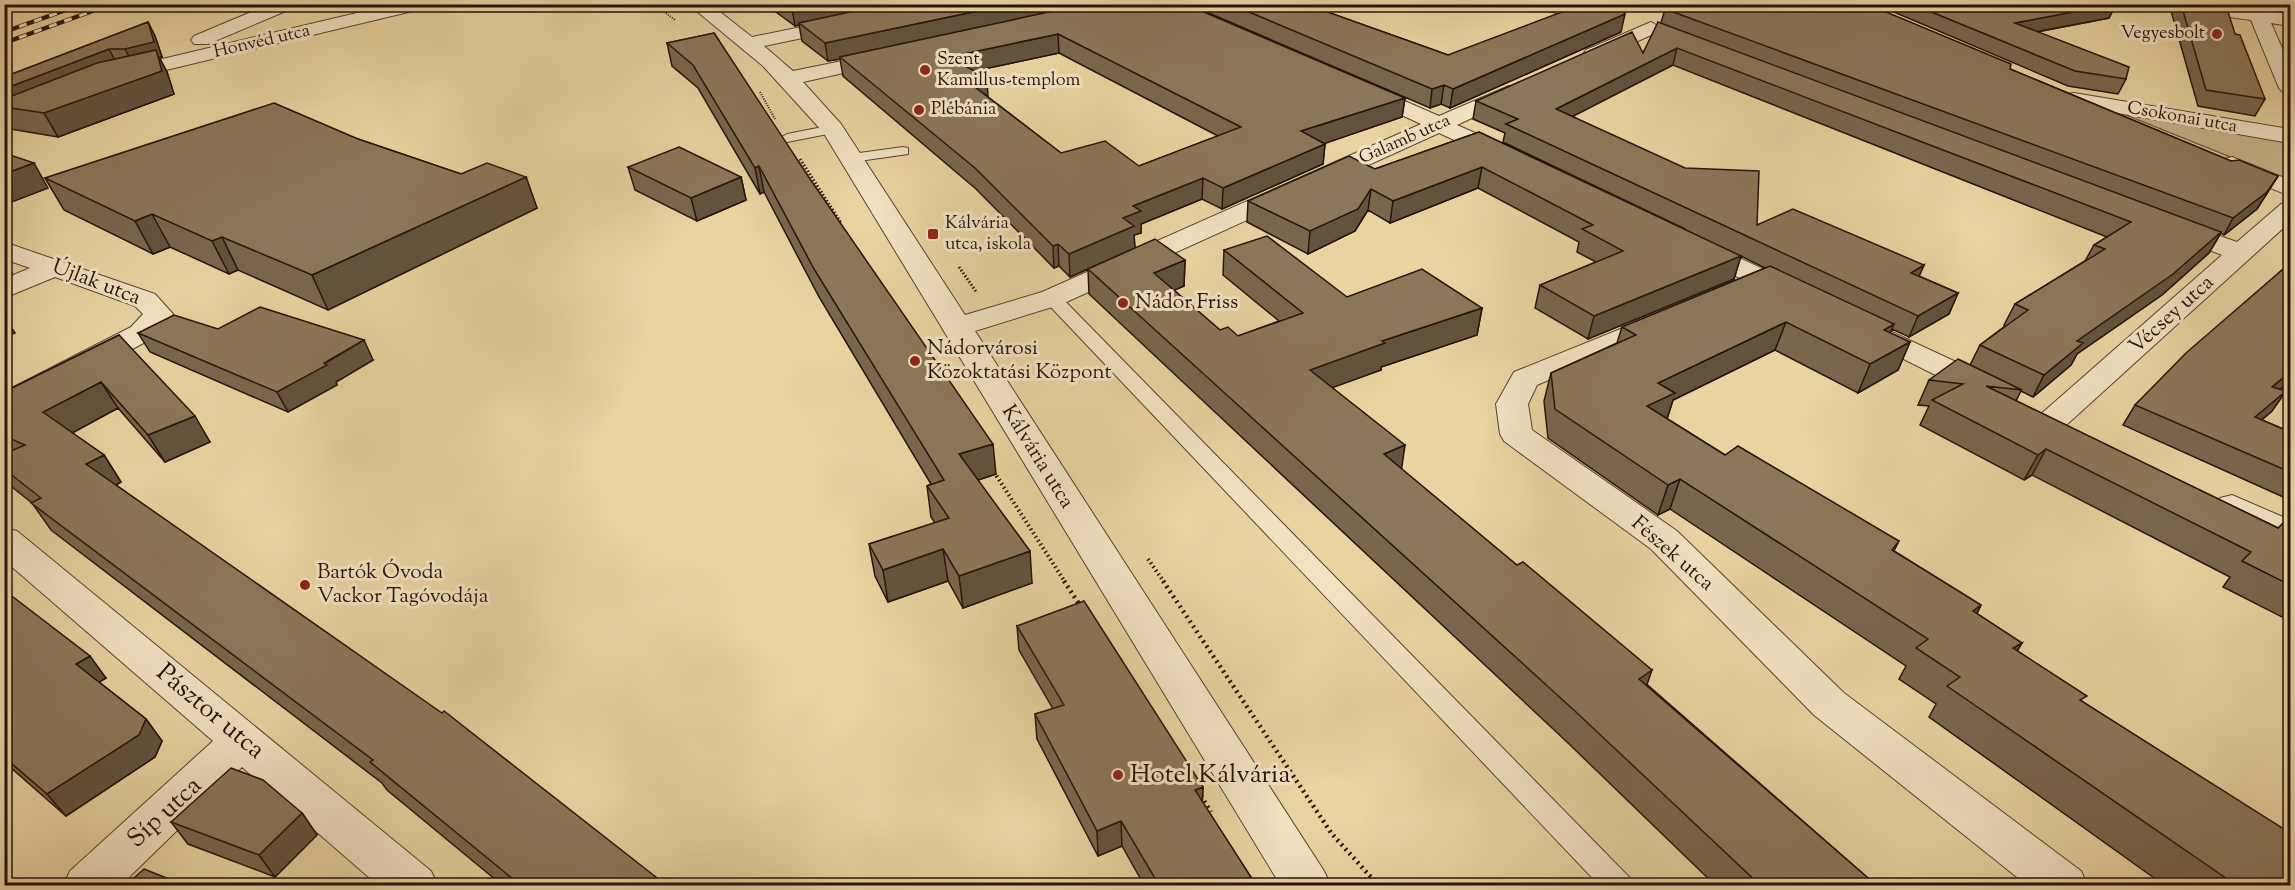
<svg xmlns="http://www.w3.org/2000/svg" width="2295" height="890" viewBox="0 0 2295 890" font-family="'Sorts Mill Goudy',serif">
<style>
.green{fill:#c8b388;stroke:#76644a;stroke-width:1.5}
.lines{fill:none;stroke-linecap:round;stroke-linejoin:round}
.service-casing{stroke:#564431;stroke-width:2}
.minor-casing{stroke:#564431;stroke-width:2}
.path-far3{stroke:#25140c;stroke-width:2;stroke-dasharray:1 1.5;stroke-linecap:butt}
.path-far2{stroke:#25140c;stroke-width:3;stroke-dasharray:1.5 2;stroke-linecap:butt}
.path-far1{stroke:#25140c;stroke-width:4;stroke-dasharray:1.5 3;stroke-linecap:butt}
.path{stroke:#25140c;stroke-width:4.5;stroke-dasharray:2 4;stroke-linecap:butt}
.service{fill:#f1e2c2;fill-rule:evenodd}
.minor{fill:#f1e2c2;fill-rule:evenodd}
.rail-casing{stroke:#25140c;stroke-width:4.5}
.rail{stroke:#f1e2c2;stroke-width:3;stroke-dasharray:8;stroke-linecap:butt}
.wall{fill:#78664d;stroke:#25140c;stroke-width:1.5;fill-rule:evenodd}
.shaded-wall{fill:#61533e;stroke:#25140c;stroke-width:1.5}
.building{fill:#8b7759;stroke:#25140c;stroke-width:1.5;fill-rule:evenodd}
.poi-dot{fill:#8f2418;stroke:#f1e2c2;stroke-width:2}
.labels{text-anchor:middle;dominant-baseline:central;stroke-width:6;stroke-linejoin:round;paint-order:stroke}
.far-poi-label{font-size:18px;fill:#25140c;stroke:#f1e2c2;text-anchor:start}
.far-street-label{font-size:18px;fill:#25140c;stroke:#f1e2c2}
.street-label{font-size:21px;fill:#25140c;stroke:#f1e2c2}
.poi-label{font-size:21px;fill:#25140c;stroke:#f1e2c2;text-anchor:start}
.near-street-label{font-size:26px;fill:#25140c;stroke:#f1e2c2}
.near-poi-label{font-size:26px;fill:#25140c;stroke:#f1e2c2;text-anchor:start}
</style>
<rect width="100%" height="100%" fill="#e9d3a1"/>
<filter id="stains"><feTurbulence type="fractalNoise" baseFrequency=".00333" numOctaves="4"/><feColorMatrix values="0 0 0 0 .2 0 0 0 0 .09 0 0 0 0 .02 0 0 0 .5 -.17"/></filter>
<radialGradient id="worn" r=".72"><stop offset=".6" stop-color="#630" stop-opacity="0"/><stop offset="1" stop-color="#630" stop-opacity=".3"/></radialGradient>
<path class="green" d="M2111,109L2290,141L2285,179Z"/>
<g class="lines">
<defs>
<path id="service" d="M833,125L838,126V132L787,142L780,138L787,134Z
M903,147L908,148V154L852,162L845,158L852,154Z
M1052,293L1058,294L1629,877L1633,886H1600L1046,302L1044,298L1046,294Z"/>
<path id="minor" d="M270,4H296L293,8L208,44H194L191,40L194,36Z
M395,4H430L421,9L120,81L113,79L110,75L113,71L120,69Z
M688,4H710L752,37L870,13L860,4C875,4 887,3 896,15L894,19L764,46L793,71L886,52L893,54L896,58L893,62L803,82L841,124L965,315L1042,292L1421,124L1354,93L1350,89L1354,85H1368L1439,116L1509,86H1523L1527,90L1523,94L1457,125L1516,151L1520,156L1516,161H1500L1439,133L1062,304L975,331L1324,871L1331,886H1281L823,132L763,66Z
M1528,4H1569L1619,14L1621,18L1612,24L1537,9Z
M2161,4H2215L2246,9L2244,4H2262L2265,11L2290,14V26L2271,23L2290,66V94L2283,92L2279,88L2251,20L2170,9Z
M1651,22L1661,28L1658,32L1600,58H1586L1583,54L1586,50Z
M2074,93L2290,129V143L2066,104L2063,99L2066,94Z
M2232,157L2290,180V196L2224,169L2220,164L2224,159Z
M2290,201V222L2063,428L2052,431L2041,428L2036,421L2041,414L2222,255L2165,233L2161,228L2165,223L2174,220L2183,223L2237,242L2281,204Z
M1698,239L1802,287L1806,293L1802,299L1792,301L1782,299L1689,253L1685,247L1689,241Z
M4,242L155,294L173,314L151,339L15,412L4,414V392L131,327L143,314L135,306L55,277L4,298V279L30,268L4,259Z
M1660,313L1670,316L1674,322L1670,328L1537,385L1528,404L1532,430L1677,531L1844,693L2081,871L2088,886H2028L1814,715L1651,549L1504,441L1500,434L1496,404L1514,372Z
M1868,321L1997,381L2002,388L1997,395L1986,397L1975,395L1858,336L1853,330L1858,324Z
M2232,495L2290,520V546L2277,543L2220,514L2214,506L2220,498Z
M4,528L17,531L431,871L438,886H379L242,767L120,886H63L70,871L213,741L4,560Z"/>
</defs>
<use href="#service" class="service-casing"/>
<use href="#minor" class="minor-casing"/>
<path class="path-far3" d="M654,4L675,20
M760,92L775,119"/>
<path class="path-far2" d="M800,159L841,223
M959,267L977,293"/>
<path class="path-far1" d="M994,472L1065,582
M1148,559L1164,582"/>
<path class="path" d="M1064,581L1081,607
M1163,581L1332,834L1379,886
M1201,796L1211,812"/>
<use href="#service" class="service"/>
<use href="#minor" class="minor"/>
<defs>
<path id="rail" d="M4,32L83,4
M4,43L112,4"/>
</defs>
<use href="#rail" class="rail-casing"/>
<use href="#rail" class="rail"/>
</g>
<path class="wall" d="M765,4H864L865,10L1185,4L1405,98L1402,117L1325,143L1323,164L1222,209L1202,199L1141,224V233L1134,235L1135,248L1185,260L1184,286L1174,290L1220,330L1238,336L1279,321L1223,275L1224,250L1347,297L1482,308L1477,335L1381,367V370L1332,387L1401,469L1876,885H1715L1567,742L1089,294L1088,269L1070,277L1059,266L1054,268L976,189L843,76L840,59L828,61L802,41L799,25L795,26ZM1059,53L1218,136L1139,166L1061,153L988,97L974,71Z
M1188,4H1305L1448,55L1621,32L1450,108L1441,104L1430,108Z
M1875,4H2116L2109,18L2037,32L2126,79L2118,94L2068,86Z
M2174,4H2224L2235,34L2265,99L2255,116L2198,106L2171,11Z
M1665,9L2010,69L2231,161L2278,176L2257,209L2224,235L2221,233L2209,253L2162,295L2077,354L2071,365L2033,397L2021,391L2016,401L2278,528L2290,524V621L2223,587L2230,577L2032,475L2024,480L1920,425L1929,406L1918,405L1929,380L1970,365L1980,345L2005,326L2004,325L2015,304L2085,261L2094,245L2107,237L1673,65L1572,116L1757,225L1924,265L1919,276L1958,293L1949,314L1909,337L1892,329L1890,333L1910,342L1898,370L1858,393L1775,350L1673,400L1667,419L1725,455L1899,541L1894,551L1981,605L1977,614L2022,643L2017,651L2083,702L2290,885H2164L1929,717L1936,704L1899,679L1906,666L1670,509L1658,515L1548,438L1544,401L1551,373L1617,343L1622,327L1765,268L1741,256L1734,279L1588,339L1535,308L1540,285L1596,262L1577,252L1579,242L1478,188L1390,223L1368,210L1355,231L1308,254L1247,222L1248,201L1375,169L1479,132L1685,229L1503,142L1505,133L1473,119L1476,101L1643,53L1661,23Z
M148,22L155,36L162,57H159L167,72L174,94L58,137L5,128L4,77Z
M714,33L996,474L978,480L1032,583L963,608L948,581L888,602L875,576L869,544L935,523L931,517L927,486L931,484L819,297L764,192L760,194L698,88L672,66L667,43Z
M358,139L461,174L526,177L537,208L328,310L238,270L229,274L170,247L153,254L64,210L45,178Z
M628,167L741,177L746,200L697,221L635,190Z
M2290,263V381L2280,389L2286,391L2272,411L2262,420L2290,432V500L2123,425L2135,405Z
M218,329L373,360L336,382L337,385L288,412L150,352L138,333Z
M119,335L210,442L165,462L118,408L72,433L104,455L121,482L116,485L666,885H502L387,790L382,783L51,530L32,503L12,487L4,477V392Z
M4,590L106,678L99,682L146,719L162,741L155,757L66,816L10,767L4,760V736L8,734L4,731Z
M1017,626L1203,787L1202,802L1256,885H1144L1122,846L1098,856L1037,739L1035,714L1053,709L1019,650Z
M302,813L317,835L275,877L188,844L171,822Z"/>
<path class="shaded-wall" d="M811,4H864L865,12L799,23V25L795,26L792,8Z
M1011,4H1095L840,57V59L828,61L825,43Z
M2116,4L2109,18L2009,37L2015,23Z
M1625,14L1621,32L1450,108L1453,89Z
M148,22L155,36L162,57H159L167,72L174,94L58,137L44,113L133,64L125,49Z
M1058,34L1059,53L951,76L949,57Z
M1677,48L1673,65L1552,127L1556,109Z
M109,49L117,64L4,107V89Z
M987,78L988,97L971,84Z
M1444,85L1441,104L1430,108L1432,89Z
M1405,98L1402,117L1300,152L1301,131Z
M1325,144L1323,164L1222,209L1223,188Z
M34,163L48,188L4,205V174Z
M759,166L764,192L760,194L755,168Z
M1482,167L1478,188L1390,223L1393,201Z
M2278,176L2257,209L2224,235L2233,218Z
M526,177L537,208L328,310L312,275Z
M741,177L746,200L697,221L691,198Z
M1203,178L1202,199L1141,224V233L1134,235L1135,248L1070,277L1069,254L1123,218L1133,206Z
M1371,189L1368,210L1355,231L1308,254L1310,231Z
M152,214L170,247L153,254L135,221Z
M2221,232L2209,253L2162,295L2077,354L2071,365L2033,397L2044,375L2077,341Z
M222,237L238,270L229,274L212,241Z
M1058,244L1059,266L1054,268L1053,246Z
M1741,256L1734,279L1588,339L1594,316Z
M1185,260L1184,286L1154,299V273Z
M4,262L12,273L4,276Z
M1924,265L1915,286L1911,273Z
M1958,293L1949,314L1909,337L1918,316Z
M1482,308L1477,335L1381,367V370L1307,397L1310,370L1382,341Z
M4,316L15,333L4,338Z
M1786,322L1775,350L1673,400L1666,422L1647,406L1658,383Z
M1894,324L1882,352L1884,330Z
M364,340L373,360L336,382L337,385L288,412L277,392Z
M1910,342L1898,370L1858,393L1870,364Z
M2290,372V381L2258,408L2272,387Z
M101,382L118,408L61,439L43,412Z
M2286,391L2272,411L2241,437L2255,417Z
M195,416L210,442L165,462L148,435Z
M993,444L996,474L963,485L959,454Z
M1405,445L1401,473L1384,454Z
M2046,449L2032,475L2024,480L2038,455Z
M104,455L121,482L104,491L86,464Z
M1680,479L1670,509L1658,515L1668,485Z
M943,549L948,581L888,602L883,570Z
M1030,551L1032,583L963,608L959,576Z
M1981,605L1964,636L1973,611Z
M2022,643L2003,674L2013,648Z
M90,656L106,678L93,686L76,664Z
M1652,670L1642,699L1639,679Z
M146,719L162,741L155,757L66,816L47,794Z
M1203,787L1202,812L1195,790Z
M302,813L317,835L275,877L259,855Z
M1121,821L1122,846L1098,856L1097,831Z
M4,867L11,874L4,879Z"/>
<path class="building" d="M787,4H811L792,8Z
M887,4H1011L825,43L799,23Z
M1086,4H1185L1405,98L1301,131L1325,144L1223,188L1203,178L1133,206L1141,211L1123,218L1134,226L1069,254L1058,244L1053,246L975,168L840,57ZM1058,34L1241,127L1139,166L1105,141L1061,153L971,84L987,78L949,57Z
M1230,4H1305L1448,55L1583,4H1593L1623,11L1625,14L1453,89L1444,85L1432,89Z
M1667,4H1867L2011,64L2010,69L2231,161L2239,160L2278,176L2267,192L2233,218L1665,9Z
M1912,4H2115L2015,23L2129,67L2126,79L2075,71Z
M2181,4L2226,5L2235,34L2240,35L2265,99L2206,90Z
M148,22L154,42L125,49H109L4,89V77Z
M1658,22L2221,232L2173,274L2077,341L2083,343L2044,375L1980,345L2028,310L2015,304L2105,249L2094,245L2131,222L1677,48L1556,109L1685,168L1759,171L1757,225L1793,209L1924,265L1911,273L1958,293L1918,316L1506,124L1518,119L1476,101L1632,32L1643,53Z
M714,33L810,179L993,444L959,454L1030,551L959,576L943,549L883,570L869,544L949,518L927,486L944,480L814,269L759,166L755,168L693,65L667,43Z
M156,50L162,71L44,113L4,107V99L97,63Z
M274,103L358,139L461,174L487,163L526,177L312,275L222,237L212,241L152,214L135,221L45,178Z
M1479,132L1741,256L1594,316L1540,285L1623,251L1582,229L1593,225L1482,167L1393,201L1371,189L1358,209L1310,231L1248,201L1349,156L1375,169Z
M679,147L741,177L691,198L628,167Z
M4,153L34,163L4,174Z
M1267,236L1347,297L1422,269L1482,308L1382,341L1385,343L1310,370L1405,445L1384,454L1517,565L1523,562L1652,670L1639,679L1876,885H1760L1576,712L1088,269L1155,239L1185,260L1154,273L1220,330L1228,327L1238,336L1303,313L1224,250Z
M2290,263V372L2272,387L2286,391L2255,417L2290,432V472L2135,405L2186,353Z
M1770,266L1894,324L1884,330L1910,342L1870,364L1786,322L1658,383L1675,393L1647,406L1725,455L1738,446L1899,541L1892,550L1981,605L1973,611L2022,643L2013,648L2087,696L2080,700L2290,833V885H2236L1947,686L1960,677L1916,648L1928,639L1680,479L1668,485L1555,409L1551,373L1636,335L1622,327Z
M260,307L364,340L324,363L327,365L277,392L138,333L174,315L218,329Z
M119,335L195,416L148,435L101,382L43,412L104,455L86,464L442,713L444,711L666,885H520L502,870L370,762L373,760L31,503L41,498L4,469V454L25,445L4,436V392Z
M1958,359L2022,390L1986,386L2278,528L2285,521L2290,524V585L2242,561L2251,552L2046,449L2038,455L1932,400L1963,384L1929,380Z
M4,590L90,656L76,664L146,719L139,735L47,794L4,757V736L12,732L4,725Z
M1084,601L1203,787L1195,790L1256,885H1159L1121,821L1097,831L1035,714L1064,705L1017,626Z
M231,768L263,780L302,813L259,855L171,822Z
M144,869L184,885H126Z"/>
<g class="poi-dot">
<circle cx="2217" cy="34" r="6"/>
<circle cx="925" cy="70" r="6"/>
<circle cx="919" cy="110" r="6"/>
<rect x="927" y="228" width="12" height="12" rx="3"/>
<circle cx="1123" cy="303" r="6"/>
<circle cx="915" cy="361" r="6"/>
<circle cx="305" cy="585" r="6"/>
<circle cx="1118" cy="775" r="6"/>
</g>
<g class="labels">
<g class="far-poi-label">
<text x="2205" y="34" text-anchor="end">Vegyesbolt</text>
<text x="937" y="60">Szent<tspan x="937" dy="21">Kamillus-templom</tspan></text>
<text x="931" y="110">Plébánia</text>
<text x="945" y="224">Kálvária<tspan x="945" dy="21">utca, iskola</tspan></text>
</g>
<g class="far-street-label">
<text transform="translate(262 42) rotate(-13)">Honvéd utca</text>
<text transform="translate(2182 118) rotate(10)">Csokonai utca</text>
<text transform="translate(1405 140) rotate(-24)">Galamb utca</text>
</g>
<g class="street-label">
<text transform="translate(96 283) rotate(21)">Újlak utca</text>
<text transform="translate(2172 315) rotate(-42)">Vécsey utca</text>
<text transform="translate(1037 457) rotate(58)">Kálvária utca</text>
<text transform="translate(1672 554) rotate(41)">Fészek utca</text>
</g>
<g class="poi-label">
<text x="1135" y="303">Nádor Friss</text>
<text x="927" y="349">Nádorvárosi<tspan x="927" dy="24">Közoktatási Központ</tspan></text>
<text x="317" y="573">Bartók Óvoda<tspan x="317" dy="24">Vackor Tagóvodája</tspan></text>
</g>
<g class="near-street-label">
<text transform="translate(210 712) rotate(40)">Pásztor utca</text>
<text transform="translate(165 813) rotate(-43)">Síp utca</text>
</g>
<g class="near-poi-label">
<text x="1130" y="775">Hotel Kálvária</text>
</g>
</g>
<rect width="2295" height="890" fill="none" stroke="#e9d3a1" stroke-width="24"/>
<rect x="6" y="6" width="2283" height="878" fill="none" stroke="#25140c" stroke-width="3"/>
<rect x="12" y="12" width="2271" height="866" fill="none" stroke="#25140c" stroke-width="1.5"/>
<rect width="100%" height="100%" filter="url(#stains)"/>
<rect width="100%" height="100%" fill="url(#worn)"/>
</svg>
